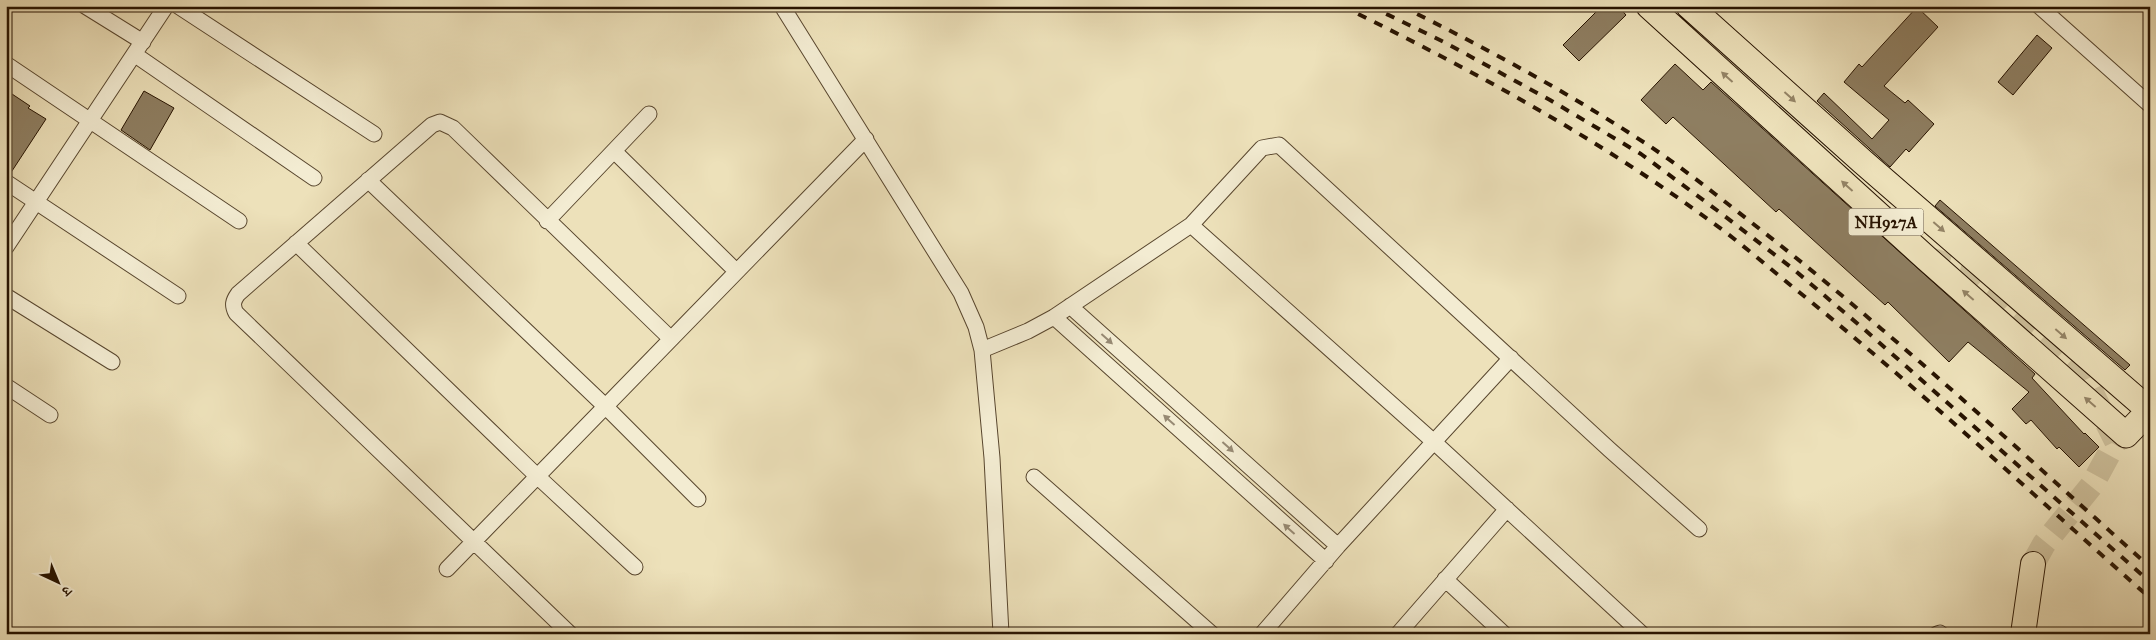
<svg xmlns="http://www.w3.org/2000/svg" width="2156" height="640" viewBox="0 0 2156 640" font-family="'IM FELL Great Primer','Noto Serif Devanagari',serif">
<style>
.building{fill:#8e7e61;stroke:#271300}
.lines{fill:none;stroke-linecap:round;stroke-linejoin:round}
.primary-tunnel{stroke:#cfc29e;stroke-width:24;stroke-dasharray:24 12;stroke-linecap:butt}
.minor-casing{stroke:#58462e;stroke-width:17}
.primary-casing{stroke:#271300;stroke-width:26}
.trunk-casing{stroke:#271300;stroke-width:27}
.minor{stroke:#f3ecd2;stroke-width:15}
.primary{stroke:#ede1ba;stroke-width:24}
.trunk{stroke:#ede1ba;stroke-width:25}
.rail{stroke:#271300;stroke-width:4;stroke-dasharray:9 9;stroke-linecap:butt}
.oneway{fill:#948466}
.oneway2{fill:#978a74}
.labels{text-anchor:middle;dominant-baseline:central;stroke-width:4;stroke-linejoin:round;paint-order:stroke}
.shield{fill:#f3ecd2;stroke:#64543f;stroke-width:1}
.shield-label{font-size:16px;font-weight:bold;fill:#271300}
</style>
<rect width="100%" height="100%" fill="#ede1ba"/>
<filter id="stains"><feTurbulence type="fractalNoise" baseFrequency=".004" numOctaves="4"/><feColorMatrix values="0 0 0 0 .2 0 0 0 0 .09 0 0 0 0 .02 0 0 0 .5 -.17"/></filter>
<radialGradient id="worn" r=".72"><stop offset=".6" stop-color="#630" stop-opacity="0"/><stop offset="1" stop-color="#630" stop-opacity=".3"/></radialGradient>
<path class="building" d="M1602,6H1618L1626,15L1579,61L1563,45Z
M1917,7L1938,27L1884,86L1905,103L1908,100L1934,124L1909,152L1906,149L1890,167L1817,101L1824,93L1872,139L1889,120L1844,82L1859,64L1862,67Z
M2037,35L2052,48L2013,95L1998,82Z
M1675,64L1703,90L1711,82L2035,374L2032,378L2084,434L2085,433L2099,447L2079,467L2059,447L2057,449L2031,420L2026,424L2012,409L2029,392L1968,342L1949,362L1888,302L1885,305L1779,209L1776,212L1673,117L1666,124L1641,100Z
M6,90L30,106L28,108L46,119L10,174L6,173Z
M144,91L174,108L150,150L121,130Z
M1940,200L2130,365L2125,370L1935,206Z"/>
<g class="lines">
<path class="primary-tunnel" d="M1926,258L1962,269L2000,299L2084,377L2116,441L2092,485L2044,544L2033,564"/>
<defs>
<path id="minor" d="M85,6L143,42
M178,6L374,134
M782,6L961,293L976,327L982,350L992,458L1001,634
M2039,6L2150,105
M134,54L314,178
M6,64L239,221
M614,151L736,271
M368,180L605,406L698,499
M6,182L178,296
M547,221L649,114
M1191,225L1434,442L1642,634
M296,243L537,476L635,567
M6,247L166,6
M6,296L112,362
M1070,306L1338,546
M1054,317L1326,561
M982,350L1028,331L1054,317L1191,225L1262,148L1279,145L1610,450L1699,529
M6,386L50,415
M1034,477L1212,634
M447,569L866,139
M1445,579L1504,634
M570,634L236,313C232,305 233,301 238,294L432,125L440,122L453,128L670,338
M1262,634L1338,546L1511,358
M1398,634L1507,509
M1937,634L1940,633"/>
<path id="primary" d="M2023,634L2033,564"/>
<path id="trunk" d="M1649,6L1926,258L2126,435L2150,410
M1689,6L1863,162L2149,410"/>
</defs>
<use href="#minor" class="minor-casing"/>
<use href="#primary" class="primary-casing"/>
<use href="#trunk" class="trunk-casing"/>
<use href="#minor" class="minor"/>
<use href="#primary" class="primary"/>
<use href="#trunk" class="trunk"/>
<path class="rail" d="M1342,6C1470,69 1594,136 1709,220C1740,242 1769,268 1799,292C1920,390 2034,495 2150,598
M1370,6L1444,42L1550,100L1641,154L1718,211L1792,268L1865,330L2150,582
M1401,6C1486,48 1569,93 1648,145C1687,171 1724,201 1761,230C1896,336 2022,453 2150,567"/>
</g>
<defs><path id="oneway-solid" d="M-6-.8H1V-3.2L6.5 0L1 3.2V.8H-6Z" transform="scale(1.25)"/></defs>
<g class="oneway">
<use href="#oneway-solid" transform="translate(1727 77) rotate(-138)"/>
<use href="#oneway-solid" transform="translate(1790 97) rotate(42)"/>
<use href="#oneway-solid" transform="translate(1847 186) rotate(-138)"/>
<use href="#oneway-solid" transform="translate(1939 227) rotate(41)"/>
<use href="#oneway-solid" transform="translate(1968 295) rotate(-139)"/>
<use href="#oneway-solid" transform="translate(2061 334) rotate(41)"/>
<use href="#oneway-solid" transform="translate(2090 402) rotate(-139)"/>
</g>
<g class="oneway2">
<use href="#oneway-solid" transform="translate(1107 339) rotate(42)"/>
<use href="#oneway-solid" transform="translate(1169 420) rotate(-138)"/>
<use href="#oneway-solid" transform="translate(1228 447) rotate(42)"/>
<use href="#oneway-solid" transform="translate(1289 529) rotate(-138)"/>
</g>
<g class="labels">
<rect class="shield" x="1848.5" y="208.5" width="75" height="27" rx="4"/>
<g class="shield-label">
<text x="1886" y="222">NH927A</text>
</g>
</g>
<rect width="2156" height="640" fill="none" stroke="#ede1ba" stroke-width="25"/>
<rect x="8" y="8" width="2141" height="625" fill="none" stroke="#271300" stroke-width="2.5"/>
<rect x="12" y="12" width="2131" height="615" fill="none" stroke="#271300"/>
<g transform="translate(58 582) rotate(136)" stroke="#f3ecd2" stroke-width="4" paint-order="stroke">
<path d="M0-4L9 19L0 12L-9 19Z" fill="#271300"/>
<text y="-8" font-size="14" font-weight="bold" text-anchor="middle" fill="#271300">उ</text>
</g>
<rect width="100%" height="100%" filter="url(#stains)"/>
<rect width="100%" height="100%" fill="url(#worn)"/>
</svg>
